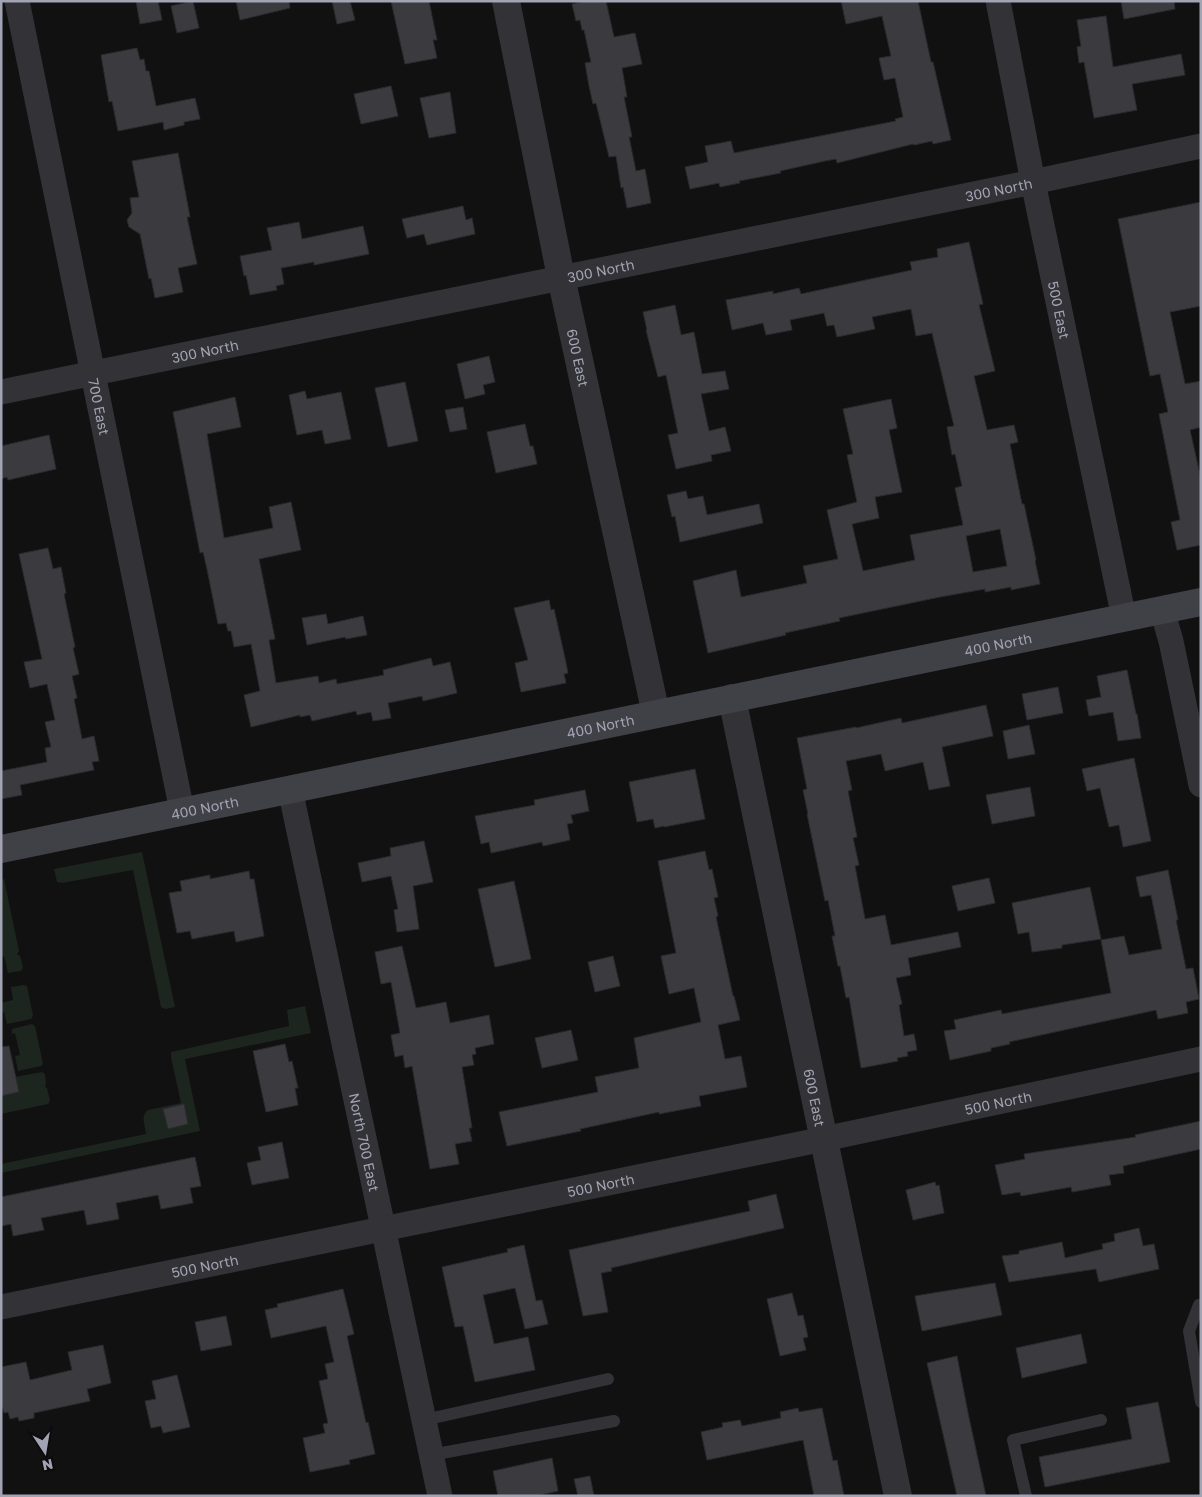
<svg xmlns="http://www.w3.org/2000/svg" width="1202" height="1497" viewBox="0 0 1202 1497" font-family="'Golos Text',sans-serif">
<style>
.green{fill:#1d251f}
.building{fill:#3b3b3f;stroke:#2b2b2e;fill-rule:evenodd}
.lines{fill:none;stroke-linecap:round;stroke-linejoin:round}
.service{stroke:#323237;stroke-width:12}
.minor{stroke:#323237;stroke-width:25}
.tertiary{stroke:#323237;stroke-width:28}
.secondary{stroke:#404047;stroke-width:28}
.labels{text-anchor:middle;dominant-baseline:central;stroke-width:5;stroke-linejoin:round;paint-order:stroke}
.street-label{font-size:14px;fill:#a2a4b3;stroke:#0c0c0d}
</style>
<rect width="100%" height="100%" fill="#111112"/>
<path class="green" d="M142,852L175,1007L165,1009L161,1007L133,870L62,883L57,882L54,869Z
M4,879L19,951L17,954L20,956L23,967L21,971L8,973L4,956L1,957V880Z
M24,985L27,986L33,1016L31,1019L7,1024L4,1012H2L1,1003L13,1000L11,987Z
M305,1006L311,1033L185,1059L200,1131L1,1173V1164L146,1134C145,1125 140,1116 148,1110L181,1103L171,1057V1052L289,1026L287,1010Z
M32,1024L35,1026L43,1064L41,1066L18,1071L15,1056L20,1055L15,1033L12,1034V1029Z
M42,1072L45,1074L46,1083L45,1087L47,1088L50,1101L48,1104L1,1114V1096L19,1092L15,1077Z"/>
<path class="building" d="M136,1H158L162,20L140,24Z
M193,1L199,28L177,33L171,6Z
M236,1H289L290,8L240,20Z
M332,1H350L355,20L337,24Z
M391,1H429L437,40H433L437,58L405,64Z
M585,1H606L614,37L635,33L642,64L622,68L627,97H624L632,137H629L636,171L645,169L651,203L627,208L623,187L621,188L616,156L609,157L596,103L593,104L589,86L585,63L591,62L584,30H582L580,20L576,21L572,4Z
M841,1H918L931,62H933L951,140L933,144L932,141L914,145L913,144L837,163L836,159L825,161L780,171L781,173L739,181L740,183L720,187L719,183L690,189L685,167L708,162L705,146L731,141L734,153L896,121L895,119L903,117L895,78L884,80L879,58L891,56L882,16L846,24Z
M1121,1H1174L1175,9L1124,19Z
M1106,16L1113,67L1181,54L1185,75L1132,84L1137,110L1094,118L1084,62L1079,63L1077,47L1081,46L1077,20Z
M137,48L140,60L144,59L146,71H149L156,106L195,98L200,119L184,122V125L164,130L163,122L118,131L112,101L109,102L101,55Z
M391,86L398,116L361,124L354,94Z
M450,92L456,133L429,138L420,98Z
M178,153L190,217H187L197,264L178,268L183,292L155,298L151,278L149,279L140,234L129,227L127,220L132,213L130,198L139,197L132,161Z
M1201,202V306L1170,312L1185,384L1201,381V427L1190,430L1201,479V545L1177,550L1171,522L1180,520L1159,414L1168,412L1160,374L1150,376L1118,219Z
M463,206L466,220L472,218L475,234L427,245L424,234L407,238L402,219Z
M299,222L302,239L363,226L369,254L314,265V262L281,268L284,284L276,286L277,290L250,295L246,275L244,276L240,256L272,250L267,228Z
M969,242L983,304L979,305L995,371L974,376L987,430L1014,425L1018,442L1010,444L1022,504H1024L1036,560L1035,561L1040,584L1011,590V587L985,592V589L940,597L839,618L840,621L785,633L786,635L708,653L693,581L736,570L741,597L807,583L803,566L838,559L827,510L857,502L847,455L853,454L843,409L891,399L897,428L889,430L902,492L875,497L879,518L852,524L863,571L915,560L910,535L963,525L955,488L962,486L955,454L952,455L947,427L954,426L932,333L916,336L911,309L872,317L875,329L837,337L834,325L827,326L824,313L790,320L792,330L766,335L763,323L732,330L726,300L773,291V294L799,288L801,294L912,270L910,262L938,257L937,249ZM1000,529L1007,566L973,572L966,536Z
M675,305L681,335L694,332L702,374L725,371L729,389L701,394L709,431L725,427L731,451L711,455L712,461L676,469L668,435L678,433L666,375L658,377L646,330H647L643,312Z
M489,356L495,382L483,385L485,394L465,399L457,364Z
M405,382L418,441L388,447L375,388Z
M305,391L307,399L341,392L351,439L325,444L322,430L297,435L289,395Z
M235,397L241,427L207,434L224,538L273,528L269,507L291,502L301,550L259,559L275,639L269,640L276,683L318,676L319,683L336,679L337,684L384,675L383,670L431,658L433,666L450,662L457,693L423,701L422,696L388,703L391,718L373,721L371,712L357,715L356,711L312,721L310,715L300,717V715L251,727L244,695L260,691L251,644L234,647L231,631H228L226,623L218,624L207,569L203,552L200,553L173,412Z
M463,407L467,429L450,432L445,410Z
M525,424L530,446H533L537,464L496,473L487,432Z
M49,435L56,469L8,480L7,477L1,479V446Z
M686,491L688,499L703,496L707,515L759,504L763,523L680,542L675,516L672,517L667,495Z
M48,548L53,569L61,567L66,593L64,594L75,647L73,648L79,674L72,676L77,698L74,699L82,739L94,736L99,761L92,762L94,770L20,785L22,795L1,799V771L47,762L45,748L51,747L45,722L55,720L47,684L30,688L24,662L42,659L19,554Z
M549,600L551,610L554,609L565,658L568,673L564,674L566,683L521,692L515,663L528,660L514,608Z
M326,614L328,624L363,616L367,635L346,639L345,637L307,645L302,618Z
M1127,670L1136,714H1137L1141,738L1118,741L1113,712L1089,716L1086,700L1101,697L1097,676Z
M1058,687L1063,713L1027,720L1022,694Z
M986,705L993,736L942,747L950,786L929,790L923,762L885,771L881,754L846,761L852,790L848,791L857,837L853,838L859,865L855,866L865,919L885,915L891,945L958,932L961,947L908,958L911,975L896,978L902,1004L899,1005L904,1036L914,1034L917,1050L907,1052L908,1056L897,1058L898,1061L861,1068L849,997L846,998L840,966H838L832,936H835L828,900L825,901L807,814H808L803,790L807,789L797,738L856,727V728L901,718L902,723Z
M1029,725L1035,754L1008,759L1003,731Z
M1134,758L1151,841L1123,847L1119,825L1109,827L1100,788L1087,791L1082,769Z
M695,769L705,819L664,827V826L655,828L653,819L637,822L629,782Z
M1030,787L1035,816L992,824L986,795Z
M585,790L589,811L571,815L573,823L567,824L570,840L543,846L542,842L491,853L489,842L481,844L475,816L535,805L534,800Z
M424,841L433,882L413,886L419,929L397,932L394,910L398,909L391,876L362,882L358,863L391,856L390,848Z
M705,851L709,870L712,869L718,897L714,898L718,916L716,917L733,996H734L740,1020L718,1025L725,1059L741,1056L747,1087L699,1096L701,1106L659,1114V1112L580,1129L581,1131L507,1146L499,1112L598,1092L595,1077L639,1068L634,1038L701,1022L694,988L669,994L661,956L676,953L658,861Z
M1168,870L1178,920H1176L1186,969L1193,968L1199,999L1186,1002L1188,1013L1158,1019L1156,1010L1009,1042L1010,1044L991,1048V1051L950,1060L944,1031L956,1029L954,1020L1001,1010L1002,1014L1111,993L1101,940L1124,936L1129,955L1162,949L1151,895L1140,897L1136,877Z
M249,871L250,879H254L264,936L236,942L234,931L192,939L190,931L177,933L169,893L182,891L180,881L210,875V879Z
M989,878L995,903L958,911L952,886Z
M514,881L531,959L495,967L478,889Z
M1090,887L1101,939L1062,945V948L1032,952L1029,932L1018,934L1012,903Z
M402,946L416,1008L446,1002L450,1023L489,1015L494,1044L475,1048L476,1054L472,1055L474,1065L462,1067L472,1128H469L472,1141L455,1144L459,1164L430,1169L412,1066L405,1068L403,1055L395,1057L391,1035L400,1033L391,982L381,984L375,952Z
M613,956L620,986L595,992L588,962Z
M571,1030L578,1060L542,1068L535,1038Z
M285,1044L289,1062L292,1061L298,1088H295L298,1105L266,1112L253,1051Z
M9,1046L19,1092L1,1096V1047Z
M184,1104L188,1124L168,1129L163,1109Z
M1201,1121V1149L1123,1166L1124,1173L1109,1175L1111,1185L1072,1192L1071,1187L1021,1196L1020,1192L1002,1195L995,1165L1025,1159L1024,1154L1136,1137L1135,1135Z
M282,1142L289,1178L252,1185L247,1163L261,1160L258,1147Z
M195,1157L201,1186L190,1188L193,1203L161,1209L158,1195L116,1203L119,1219L87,1225L84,1210L41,1218L44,1230L13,1236L11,1224L1,1226V1197Z
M935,1182L936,1186L939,1185L944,1213L913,1220L906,1190Z
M776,1194L784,1228L611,1268L612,1271L601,1273L608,1312L583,1316L569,1250L750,1211L748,1201Z
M1139,1228L1143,1246L1154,1244L1159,1269L1099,1282L1096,1269L1009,1282L1002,1256L1019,1254V1251L1062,1242L1065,1258L1103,1249L1102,1244L1115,1241L1114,1234Z
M524,1245L536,1301L542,1300L548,1324L525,1329L515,1288L483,1295L494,1344L528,1337L535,1370L475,1382L463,1326L455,1327L442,1267L508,1252L507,1249Z
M995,1283L1002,1315L922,1331L915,1296Z
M343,1289L354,1334L347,1336L366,1423L368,1422L375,1454L349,1460L350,1464L310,1472L303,1438L325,1433L323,1424L328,1423L319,1381L328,1379L325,1364L334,1362L326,1326L271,1338L265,1310L278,1307L277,1304Z
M792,1293L798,1316L803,1315L808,1337L803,1338L806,1350L780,1356L767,1299Z
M226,1316L232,1345L201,1351L195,1322Z
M1081,1334L1087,1363L1022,1378L1016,1348Z
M103,1345L111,1383L87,1389L90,1401L34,1413V1418L19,1421L18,1417L10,1419L8,1412L4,1413L1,1403V1367L26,1362L30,1380L72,1370L68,1352Z
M957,1356L968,1413L986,1496H957L927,1363Z
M177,1375L190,1427L163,1433L161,1426L151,1428L145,1401L156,1399L152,1381Z
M1158,1402L1170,1462L1045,1487L1039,1457L1132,1439L1126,1408Z
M798,1408L799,1412L822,1408L833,1461L837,1460L844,1496H814L803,1440L707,1460L701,1432L723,1427L722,1423L740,1420L742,1426L781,1418L780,1412Z
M552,1458L558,1491L536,1496H498L493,1471Z
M590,1476L594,1496H578L574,1479Z"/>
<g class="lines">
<path class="service" d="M1201,1305H1199L1189,1331L1201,1402
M424,1420L608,1379
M431,1455L614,1421
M1026,1496L1013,1440L1101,1420"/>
<g class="minor">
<path id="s1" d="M17,1L182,811"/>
<path id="s2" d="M998,1L1033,182L1124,618"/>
<path id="s3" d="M1,392L1033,182L1201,146"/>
<path d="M1162,610L1171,641L1201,785"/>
<path id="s4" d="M290,789L440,1496"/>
<path id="s5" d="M1,1307L824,1139L1201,1059"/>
</g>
<g class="tertiary">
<path id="s6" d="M506,1L561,277L656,714"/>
<path id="s7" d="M732,698L898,1496"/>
</g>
<path class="secondary" id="s8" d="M1,849L1201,602"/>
</g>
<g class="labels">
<g class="street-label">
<text stroke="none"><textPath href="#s3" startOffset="1018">300 North</textPath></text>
<text stroke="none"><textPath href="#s3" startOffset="612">300 North</textPath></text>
<text stroke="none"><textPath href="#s2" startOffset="315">500 East</textPath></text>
<text stroke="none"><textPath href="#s3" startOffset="208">300 North</textPath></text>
<text stroke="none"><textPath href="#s6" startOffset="364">600 East</textPath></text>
<text stroke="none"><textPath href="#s1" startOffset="414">700 East</textPath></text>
<text stroke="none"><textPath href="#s8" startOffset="1018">400 North</textPath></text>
<text stroke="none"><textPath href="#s8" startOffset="612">400 North</textPath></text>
<text stroke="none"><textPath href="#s8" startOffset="208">400 North</textPath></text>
<text stroke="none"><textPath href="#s7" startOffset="408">600 East</textPath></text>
<text stroke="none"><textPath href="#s5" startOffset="1018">500 North</textPath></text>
<text stroke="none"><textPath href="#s4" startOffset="361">North 700 East</textPath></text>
<text stroke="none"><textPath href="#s5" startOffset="612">500 North</textPath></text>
<text stroke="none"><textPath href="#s5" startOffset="208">500 North</textPath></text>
</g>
</g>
<rect width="1202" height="1497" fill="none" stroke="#a2a4b3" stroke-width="5"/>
<g transform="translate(45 1452) rotate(168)" stroke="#0c0c0d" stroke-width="4" paint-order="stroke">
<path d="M0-4L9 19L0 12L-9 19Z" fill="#a2a4b3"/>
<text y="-8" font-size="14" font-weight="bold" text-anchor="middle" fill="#a2a4b3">N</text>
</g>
</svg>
